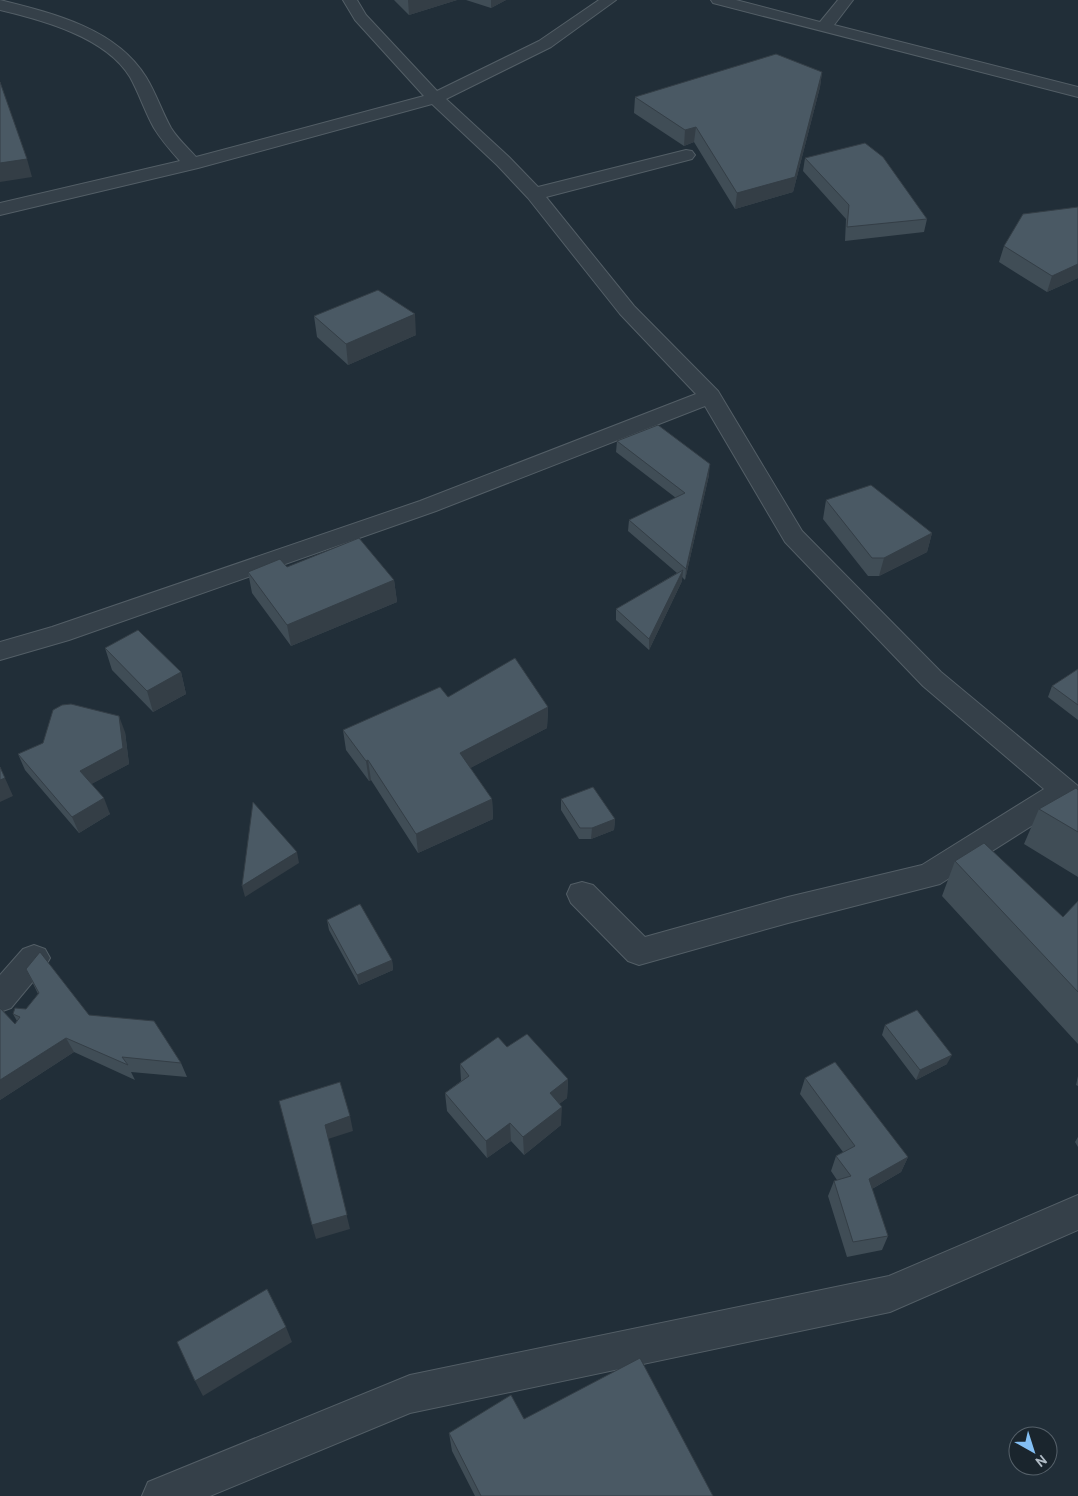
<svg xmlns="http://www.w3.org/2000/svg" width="1078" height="1496" viewBox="0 0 1078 1496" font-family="Overpass,sans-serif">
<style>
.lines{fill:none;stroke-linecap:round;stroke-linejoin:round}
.minor-casing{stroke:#535e66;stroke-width:2}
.minor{fill:#354049;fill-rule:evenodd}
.wall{fill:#404d56}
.shaded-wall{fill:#343e46}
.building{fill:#4a5964;stroke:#343e46}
</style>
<rect width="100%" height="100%" fill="#212e38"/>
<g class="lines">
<defs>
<path id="minor" d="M0,0C52,13 116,28 146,77C156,93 162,112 171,128C178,139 188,148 196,157L424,96L355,20L343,0H357L366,15L437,91L539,41L599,0H616L551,47L446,99L509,157L538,187L686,150L692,151L695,155L692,159L546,197L634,306L718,391L802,531L941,672L1078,786V813L1068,810L1063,806L940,884L788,923L639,965L628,961L571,903L567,894L571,885L582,882L593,885L645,937L788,897L922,865L1044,789L923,686L785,542L705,406L436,511L69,640L0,660V642L52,627L420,501L696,394L620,314L528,198L497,165L432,104L198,168L0,215V203L180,161C171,151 162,141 154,128C145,112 139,93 130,77C106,37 42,20 0,10Z
M711,0H736L820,22L838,0H853L834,25L1078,87V97L713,3Z
M34,945L45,949L50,958L45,967L11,1008L0,1012V975L23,949Z
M1078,1195V1230L890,1312L410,1413L210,1496H142L148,1482L410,1375L889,1276Z"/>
</defs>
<use href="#minor" class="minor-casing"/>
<use href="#minor" class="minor"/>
</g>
<path class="wall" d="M394,0H457L409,15Z
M466,0H506L491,8Z
M822,72L820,87L793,192L735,209L694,142L684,146L634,113L635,97Z
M805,158L927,219L924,232L845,241L846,219L803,171Z
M1078,207V278L1047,292L999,262L1004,246Z
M314,316L416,335L348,365L317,337Z
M617,441L709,475L685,580L682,577V581L649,650L616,620V609L677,573L628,531L629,520L676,498L616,452Z
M826,500L932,533L927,552L879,576H868L823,519Z
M248,572L394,580L397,602L291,646L252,593Z
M105,648L181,672L186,694L153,712L112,670Z
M1078,669V720L1048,697L1052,686Z
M448,697L548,707L547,728L470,768L492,799L493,819L418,853L371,780L369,781L346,750L343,730Z
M125,732L129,764L91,784L110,814L79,833L25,770L18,754Z
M1078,790V877L1024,844L1039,809Z
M561,799L615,819L614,830L591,839H579L561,810Z
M955,861L1063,917L1078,901V1044L942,896Z
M327,920L392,960L393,970L359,985L329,930Z
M26,969L89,1015L181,1063L187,1077L131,1072L135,1080L74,1052L0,1100V1008L15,1024L17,1021L13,1014L26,1009L38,994Z
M885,1025L947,1064L916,1080L882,1035Z
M507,1047L568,1079L567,1098L559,1104L561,1125L524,1155L511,1141L487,1158L447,1111L445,1093L461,1081L460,1064Z
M1078,1076V1086L1076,1085Z
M805,1078L908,1157L901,1172L872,1189L888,1236L882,1250L847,1257L828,1196L834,1181L837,1180L831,1171L836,1156L843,1152L800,1094Z
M1078,1137V1147L1075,1142Z
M524,1419L713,1496H475L452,1451L449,1433Z"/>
<path class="shaded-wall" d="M408,0H457L409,15Z
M491,0H506L491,8Z
M822,72L820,87L793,192L735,209L737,193Z
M696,127L694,142L684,146L685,130Z
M27,159L32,177L0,182V163Z
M1078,264V278L1047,292L1052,276Z
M415,314L416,335L348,365L346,344Z
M710,464L709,475L685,580L686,569Z
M932,533L927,552L879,576L884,558Z
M683,570L682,581L649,650V639Z
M394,580L397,602L291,646L287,625Z
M181,672L186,694L153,712L147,691Z
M548,707L547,728L461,773L460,753Z
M119,716L125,732L129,764L86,787L80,771Z
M368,760L371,780L369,781L366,761Z
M5,778L13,796L0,802V780Z
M104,798L110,814L79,833L72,817Z
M492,799L493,819L418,853L416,834Z
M615,819L614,830L591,839L592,828Z
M297,852L299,863L245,897L242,886Z
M392,960L393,970L359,985L357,975Z
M66,1038L74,1052L0,1100V1080Z
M952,1055L947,1064L916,1080L920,1070Z
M568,1079L567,1098L549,1112L550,1093Z
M562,1107L561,1125L524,1155L523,1137Z
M350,1116L353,1131L328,1139L350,1229L316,1239L312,1225L325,1125Z
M510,1123L511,1141L487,1158L486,1141Z
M908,1157L901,1172L863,1194L869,1179Z
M286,1327L292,1342L203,1396L195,1381Z"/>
<path class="building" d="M776,54L822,72L795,177L737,193L696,127L685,130L635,97Z
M0,82L27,159L0,163Z
M865,143L883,157L927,219L847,227L849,205L805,158Z
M1078,207V264L1052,276L1004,246L1023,214Z
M378,290L415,314L346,344L314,316Z
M658,425L710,464L686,569L629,520L685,493L617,441Z
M871,485L932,533L884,558H872L826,500Z
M359,538L394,580L287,625L248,572L280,559L287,567Z
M683,570L649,639L616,609Z
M138,630L181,672L147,691L105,648Z
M515,658L548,707L460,753L492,799L416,834L368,760L366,761L343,730L440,687L448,697Z
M1078,669V705L1052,686Z
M71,704L119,716L123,748L80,771L104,798L72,817L18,754L43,743L53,710L62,705Z
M0,767L5,778L0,780Z
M593,787L615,819L592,828H580L561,799Z
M1076,788L1078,790V832L1039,809Z
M253,802L297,852L242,886Z
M984,843L1063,917L1078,901V992L955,861Z
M360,904L392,960L357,975L327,920Z
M40,952L89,1015L154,1021L181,1063L122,1057L128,1065L66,1038L0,1080V1008L15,1024L20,1017L13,1014L15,1008L26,1009L39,993L26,969Z
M917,1010L952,1055L920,1070L885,1025Z
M527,1034L568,1079L550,1093L562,1107L523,1137L510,1123L486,1141L445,1093L469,1076L460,1064L498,1037L507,1047Z
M835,1062L908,1157L869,1179L888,1236L853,1242L834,1181L851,1176L836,1156L855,1146L805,1078Z
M340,1082L350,1116L325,1125L347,1215L312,1225L279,1101Z
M267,1289L286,1327L195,1381L177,1342Z
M640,1358L713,1496H481L449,1433L511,1395L524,1419Z"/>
<g transform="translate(1033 1451) rotate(141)"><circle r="24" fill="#1a252d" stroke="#56616a"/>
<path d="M0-4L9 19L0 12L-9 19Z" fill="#84c0f5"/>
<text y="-8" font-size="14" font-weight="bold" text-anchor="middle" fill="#b0bbc5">N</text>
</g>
</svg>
